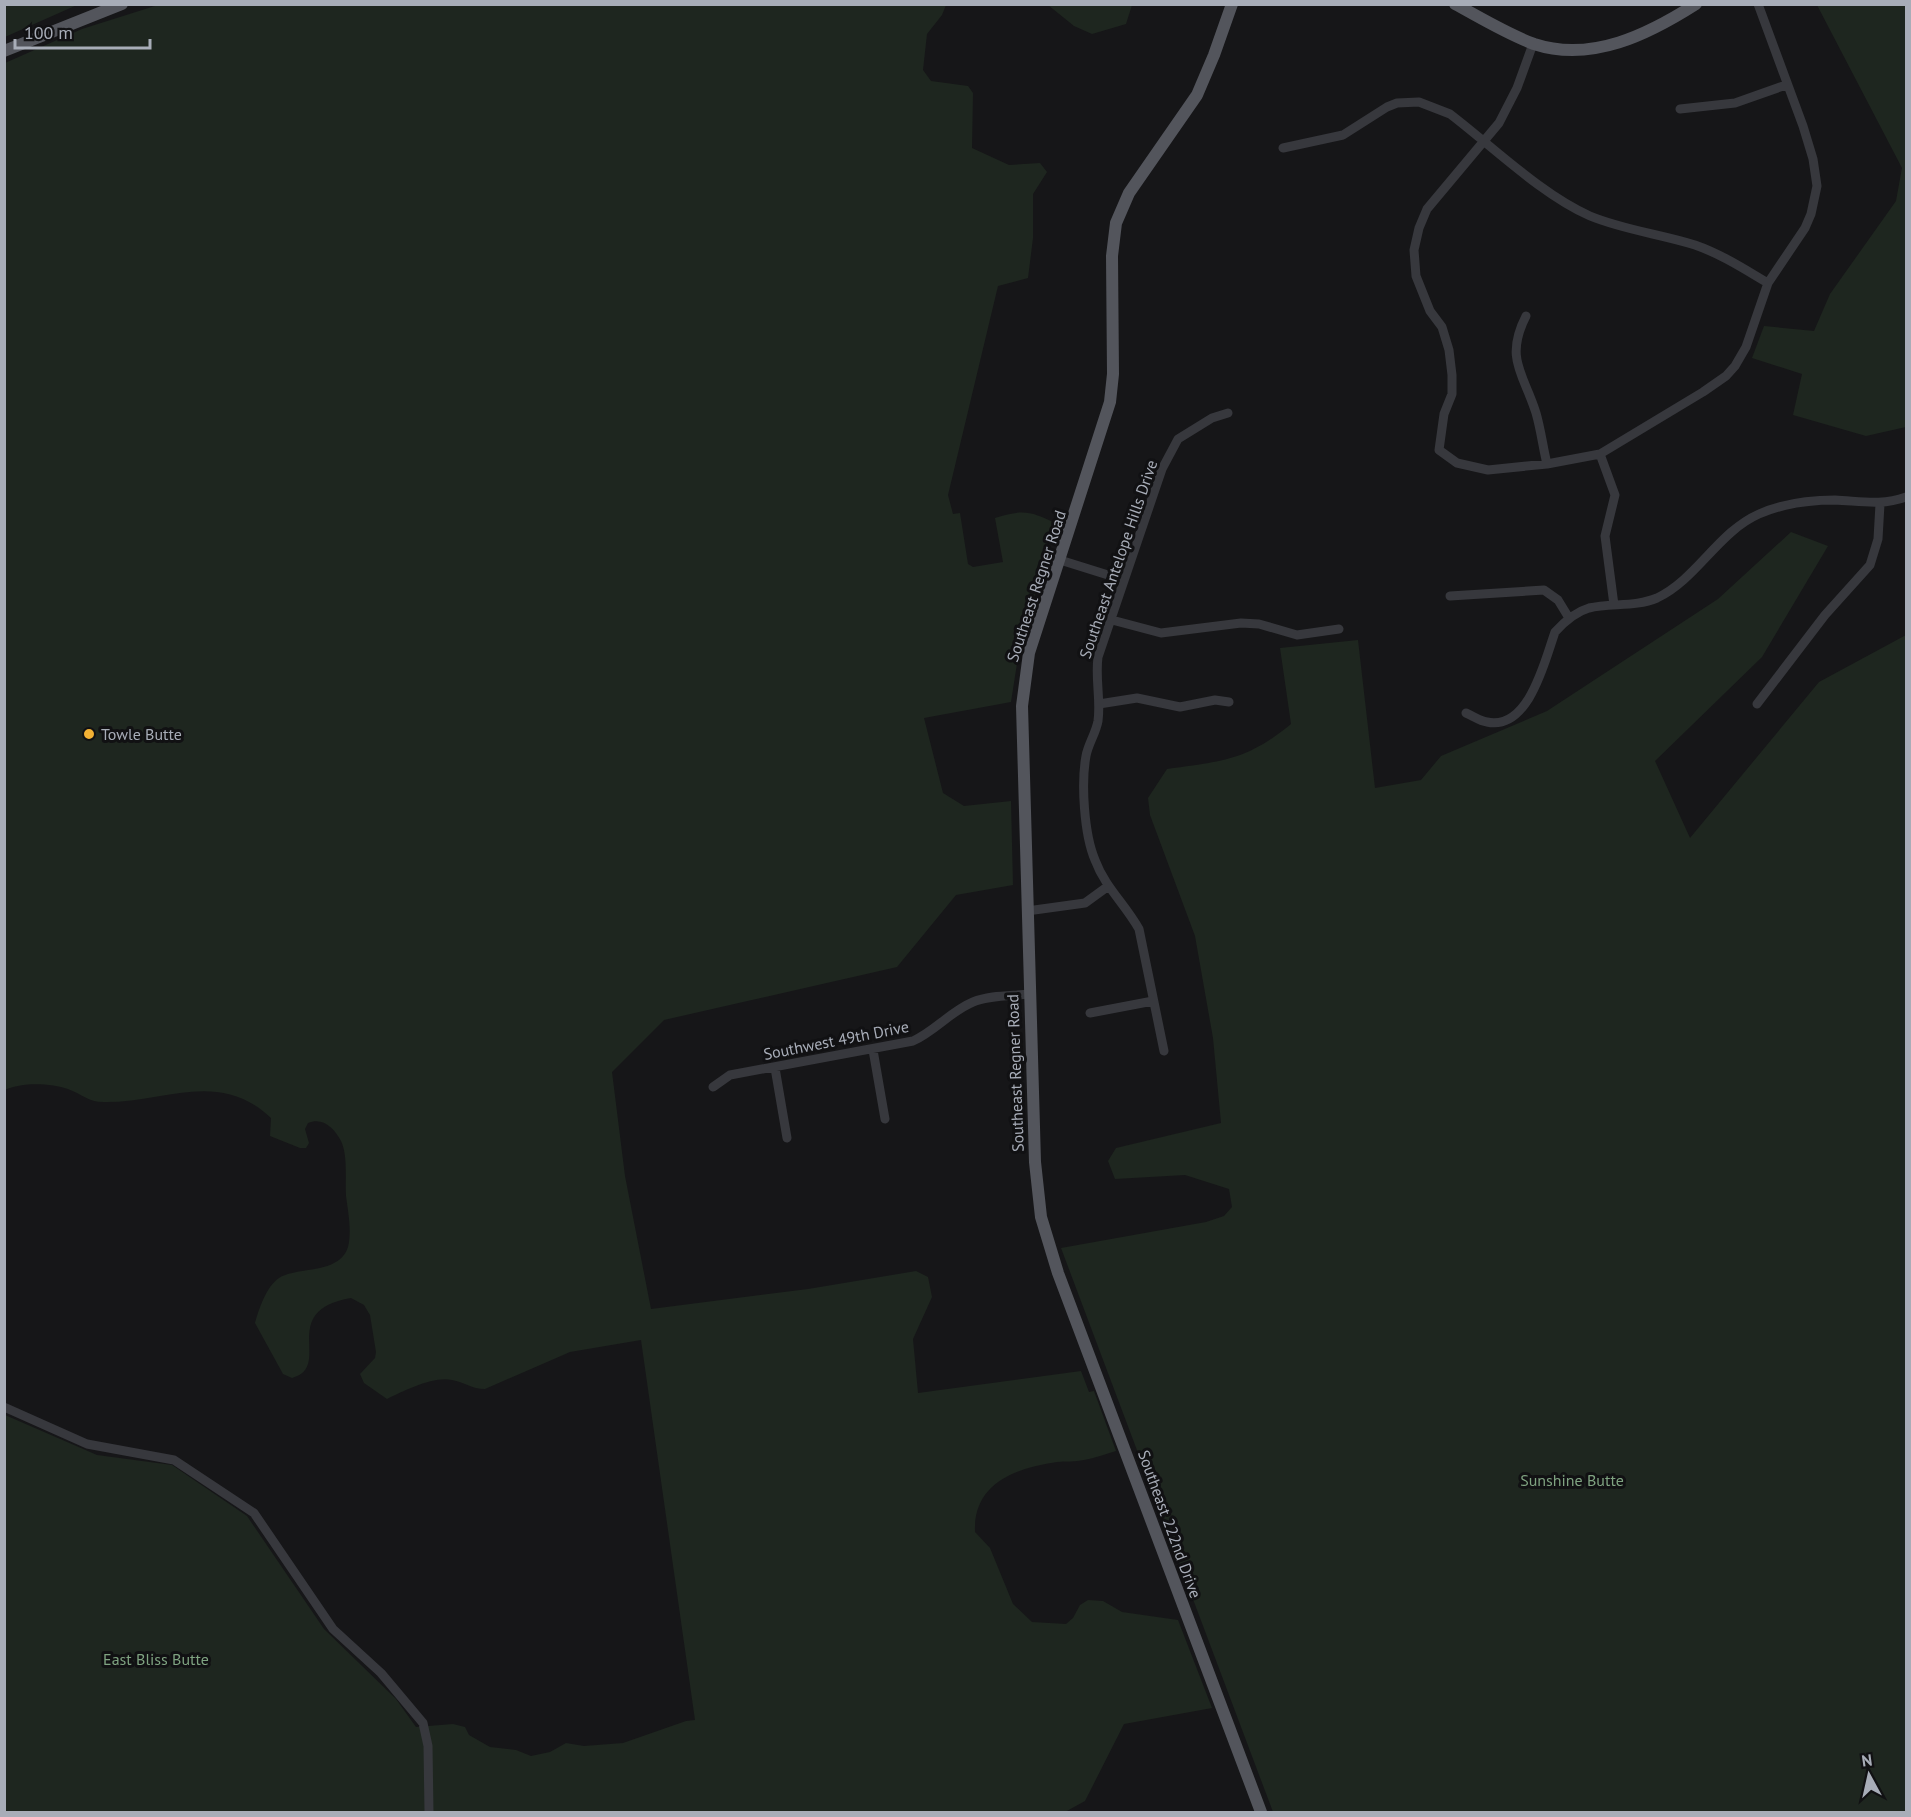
<svg xmlns="http://www.w3.org/2000/svg" width="1911" height="1817" viewBox="0 0 1911 1817" font-family="'PT Sans',sans-serif">
<style>
.green{fill:#1e261f}
.lines{fill:none;stroke-linecap:round;stroke-linejoin:round}
.minor{stroke:#37383d;stroke-width:9}
.major{stroke:#53555c;stroke-width:12}
.poi-dot{fill:#f2b134;stroke:#111113;stroke-width:2}
.labels{text-anchor:middle;dominant-baseline:central;stroke-width:6;stroke-linejoin:round;paint-order:stroke}
.street-label{font-size:16px;fill:#a8adb8;stroke:#111113}
.poi-label{font-size:16px;fill:#a8adb8;stroke:#111113;text-anchor:start}
.park-label{font-size:16px;fill:#7fa381;stroke:#111113}
</style>
<rect width="100%" height="100%" fill="#161618"/>
<path class="green" d="M5,4H77V5L5,37Z
M158,5H946L942,15L927,34L923,70L931,81L968,86L973,93L972,148L1009,165L1040,163L1047,172L1033,194V238L1028,278L998,286L948,495L953,514L960,513L968,564L973,567L1003,562L995,518C1023,509 1031,511 1057,524L1020,644L1011,702L924,718L943,793L964,806L1011,801L1013,885L956,895L897,967L664,1020L612,1072L625,1176L651,1309L808,1289L916,1271L928,1277L932,1297L913,1339L918,1393L1081,1371L1089,1392L1094,1391L1116,1451C1105,1454 1095,1458 1084,1460C1075,1462 1066,1461 1057,1462C1016,1468 973,1483 975,1532L990,1548L1013,1604L1032,1622L1066,1624L1073,1618L1080,1605L1088,1600L1103,1601L1122,1612L1178,1620L1212,1708L1124,1724L1085,1801L1065,1812H5V1415L97,1455L172,1465L247,1516L324,1629L396,1699L416,1727L453,1724L465,1727L469,1735L490,1747L516,1750L531,1756L550,1752L566,1743L584,1746L623,1743L686,1721L695,1720L641,1340L570,1352L485,1389C472,1389 464,1382 452,1380C433,1376 404,1391 387,1399L364,1383L360,1374L375,1358L376,1352L370,1315L364,1305L351,1298C276,1311 334,1367 292,1378L283,1374L255,1323C259,1309 266,1287 279,1278C298,1266 339,1275 348,1247C352,1231 348,1211 346,1196C345,1180 348,1155 341,1141C334,1128 323,1117 308,1123L305,1129L309,1143L306,1148H300L270,1136L271,1118C220,1069 165,1102 106,1102C89,1103 82,1094 68,1089C51,1083 21,1082 5,1090V63L82,29Z
M1048,5H1132L1126,24L1092,34L1074,26Z
M1817,5H1906V427L1866,436L1793,415L1802,374L1752,358L1764,326L1814,331L1830,294L1896,201L1902,168Z
M1791,532L1828,546L1762,657L1655,761L1690,838L1819,682L1906,635V1812H1273L1061,1248L1206,1222L1224,1216L1232,1207L1229,1189L1185,1175L1115,1179L1108,1161L1116,1148L1221,1123L1213,1038L1195,936L1150,815L1148,798L1167,769C1223,761 1246,761 1291,724L1280,648L1358,640L1375,788L1421,780L1441,756L1547,711L1718,599Z"/>
<g class="lines">
<path class="minor" d="M1533,44L1517,88L1499,123L1427,209L1419,228L1414,250L1416,276L1430,311L1442,327L1449,350L1452,375V394L1444,414L1439,450L1457,463L1488,470L1547,464L1600,454L1703,392L1726,376L1735,366L1746,347L1768,283L1805,228L1811,214L1817,186L1813,159L1803,126L1758,4
M1680,109L1735,103L1786,85
M1283,148L1343,135L1387,107L1397,103L1419,102L1450,114C1492,146 1542,195 1590,216C1624,230 1660,234 1695,245C1721,254 1744,269 1768,283
M1526,316C1504,359 1524,374 1536,413C1541,430 1543,448 1547,464
M1600,454L1615,495L1605,536L1614,605
M1060,560L1124,580
M1450,596L1544,590L1558,600L1569,618
M1112,620L1161,633L1241,623L1259,624L1297,635L1339,629
M1099,704L1137,698L1180,707L1215,700L1229,702
M1757,704L1825,615L1870,565L1878,539L1880,504
M1466,713C1473,716 1480,721 1487,722C1529,731 1545,660 1555,632C1565,621 1575,612 1589,608C1611,603 1636,607 1657,598C1697,579 1718,532 1759,514C1782,504 1810,500 1835,500C1860,501 1881,506 1906,497
M1027,911L1085,903L1107,887
M1090,1013L1153,1001
M873,1050L885,1119
M1164,1051L1139,929C1125,904 1105,887 1095,860C1084,834 1081,783 1086,756C1088,744 1096,733 1098,721C1101,700 1095,679 1098,657L1162,469L1178,439L1212,418L1228,413
M775,1068L787,1138
M713,1087L730,1075L913,1041C935,1031 951,1011 973,1002C990,995 1011,996 1029,994
M4,1407L87,1444L174,1460L254,1513L333,1629L381,1673L423,1723L428,1746L429,1812"/>
<path class="major" d="M1232,4L1214,55L1197,95L1129,193L1116,223L1112,256L1113,374L1110,402L1029,653L1022,706L1035,1162L1041,1217L1058,1273L1261,1812
M1455,4C1481,18 1507,34 1534,44C1592,63 1649,34 1696,4
M4,51L122,4"/>
</g>
<circle class="poi-dot" cx="89" cy="734" r="6"/>
<g class="labels">
<g class="street-label">
<text transform="translate(1118 559) rotate(-71)">Southeast Antelope Hills Drive</text>
<text transform="translate(1036 586) rotate(-72)">Southeast Regner Road</text>
<text transform="translate(836 1040) rotate(-11)">Southwest 49th Drive</text>
<text transform="translate(1015 1073) rotate(-92)">Southeast Regner Road</text>
<text transform="translate(1170 1524) rotate(70)">Southeast 222nd Drive</text>
</g>
<g class="poi-label">
<text x="101" y="734">Towle Butte</text>
</g>
<g class="park-label">
<text x="1572" y="1480">Sunshine Butte</text>
<text x="156" y="1659">East Bliss Butte</text>
</g>
</g>
<rect width="1911" height="1817" fill="none" stroke="#a8adb8" stroke-width="12"/>
<g transform="translate(1869 1775) rotate(352)" stroke="#111113" stroke-width="4.5" paint-order="stroke">
<path d="M0-4.5L10 22L0 15L-10 22Z" fill="#a8adb8"/>
<text y="-9" font-size="16" font-weight="bold" text-anchor="middle" fill="#a8adb8">N</text>
</g>
<path d="M15 39v9h135v-9" fill="none" stroke="#a8adb8" stroke-width="3"/>
<text x="24" y="39" font-size="18" fill="#a8adb8" stroke="#111113" stroke-width="4.5" paint-order="stroke">100 m</text>
</svg>
